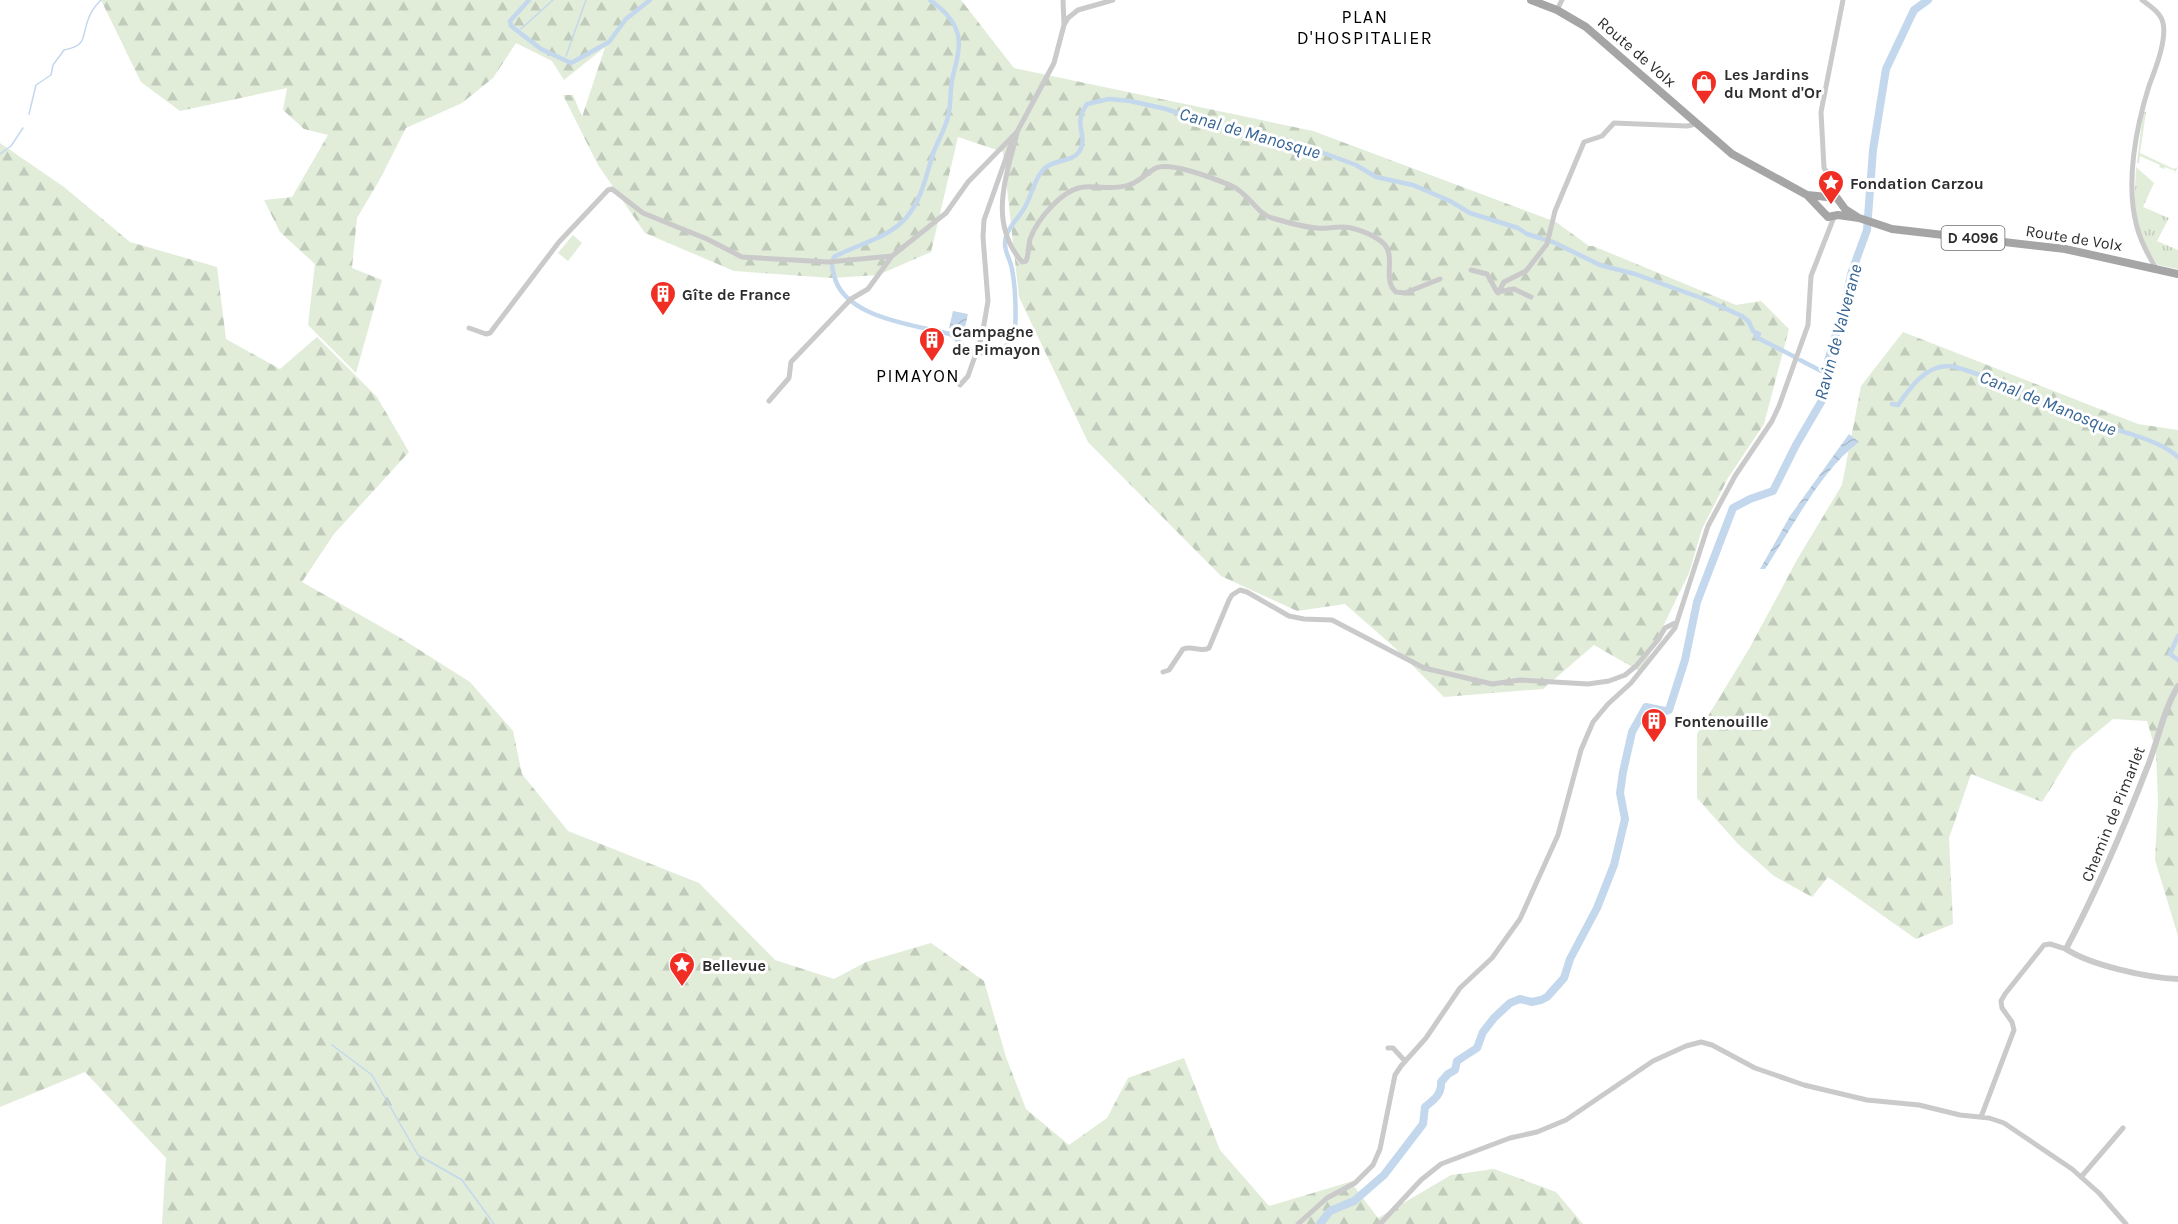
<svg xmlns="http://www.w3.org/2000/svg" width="2178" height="1224" viewBox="0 0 2178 1224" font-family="Karla,sans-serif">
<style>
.grass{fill:url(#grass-tufts)}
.forest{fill:url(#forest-firs)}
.pitch{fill:#e1ecd9}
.water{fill:url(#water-waves)}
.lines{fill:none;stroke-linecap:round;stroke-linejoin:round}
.stream{stroke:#c4d8ed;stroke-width:1.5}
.canal{stroke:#c4d8ed;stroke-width:4.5}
.river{stroke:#c4d8ed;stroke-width:8}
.minor{stroke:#cacaca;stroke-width:5}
.tertiary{stroke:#cacaca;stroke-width:6}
.primary{stroke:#a5a5a5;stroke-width:8}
.labels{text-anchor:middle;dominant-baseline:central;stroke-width:6;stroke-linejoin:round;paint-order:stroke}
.shield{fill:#fff;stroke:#6c6c6c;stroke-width:1.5}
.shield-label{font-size:15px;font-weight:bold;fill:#2d2d2d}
.street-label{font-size:16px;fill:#2d2d2d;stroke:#fff}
.poi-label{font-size:16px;font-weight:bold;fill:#2d2d2d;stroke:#fff;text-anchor:start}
.neighbourhood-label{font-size:18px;letter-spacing:1.5px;fill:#000;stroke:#fff}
.water-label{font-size:18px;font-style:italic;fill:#366494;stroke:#fff}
</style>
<defs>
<pattern id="grass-tufts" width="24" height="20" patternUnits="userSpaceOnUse" patternTransform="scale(1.5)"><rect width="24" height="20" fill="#e1ecd9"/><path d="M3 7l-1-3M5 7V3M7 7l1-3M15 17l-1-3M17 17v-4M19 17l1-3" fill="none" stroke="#c1cbbb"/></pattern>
<pattern id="forest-firs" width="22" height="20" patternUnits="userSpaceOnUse" patternTransform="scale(1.5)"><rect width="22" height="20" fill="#e1ecd9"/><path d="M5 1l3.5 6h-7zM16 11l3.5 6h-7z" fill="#c1cbbb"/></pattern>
<pattern id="water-waves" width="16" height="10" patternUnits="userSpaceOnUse" patternTransform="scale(1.5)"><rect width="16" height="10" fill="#c4d8ed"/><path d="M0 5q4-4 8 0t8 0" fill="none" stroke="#a9bacc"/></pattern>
</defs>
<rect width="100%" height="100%" fill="#fff"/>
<path class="grass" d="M2143,112H2146L2140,153L2174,169L2178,167L2174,174L2175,171L2165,167L2164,169L2159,167L2160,165L2140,156L2139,163H2137Z
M2136,167L2154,183L2143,207L2169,218L2157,241L2178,250V269L2158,265L2147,249L2134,213Z"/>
<path class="forest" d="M101,0H961L1014,68L1313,131L1556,222L1589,246H1593L1736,305L1761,301L1789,329L1764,424L1728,478L1702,529L1689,573L1641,672L1594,645L1543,689L1444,697L1394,647L1345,604L1297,611L1221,576L1088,442L1019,297L1003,152L958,137L931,252L878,275L831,278L734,271L645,233L598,165L563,95H573L582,117L605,47L564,80L552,61L516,43L493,78L462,103L406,128L380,179L357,218L352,268L382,280L356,373L308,325L315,264L280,232L264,200L292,197L328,135L304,129L283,110L287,88L180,111L141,82Z
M0,143L64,187L130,242L217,267L226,339L280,369L317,337L377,397L409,452L334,534L302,582L399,637L470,682L513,731L522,774L568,831L699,883L775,960L834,979L866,962L931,943L984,981L1006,1057L1026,1109L1069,1145L1107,1118L1128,1078L1184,1058L1220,1150L1269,1206L1353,1181V1185L1378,1218L1451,1175L1494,1169L1556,1192L1583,1224H162L166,1158L85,1072L0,1107Z
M1903,332L2138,424L2178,430V936L2155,860L2158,801L2156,752L2147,721L2113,719L2073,752L2042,802L1971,774L1949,838L1953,924L1916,939L1828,877L1812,897L1774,876L1738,844L1697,798V734L1749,649L1798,558L1842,485L1861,386Z"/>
<path class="pitch" d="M573,235L582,243L568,261L558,253Z"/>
<path class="water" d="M953,311L968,314L964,332L949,328Z
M1849,434L1859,442C1820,471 1792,529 1765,569H1760L1790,516Z"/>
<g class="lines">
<path class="stream" d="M521,29L553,0
M566,56L586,0
M29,114L36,85L51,75L53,65L64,50C88,45 81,38 88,20C90,13 96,5 101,0
M0,154L11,146L23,128
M332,1045L372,1075L418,1155L462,1180L494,1224"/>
<path class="canal" d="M529,0L510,21L511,26L541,49L571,63L609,42L626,19L650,0
M930,0C942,9 954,19 958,35C961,50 955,66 952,80C950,91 951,102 949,112C947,126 939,138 934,151C926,174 923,198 906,218C887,239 858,244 834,257C831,263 832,268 834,275C843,318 915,325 950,334C963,341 957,347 976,353
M1755,332L1756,337L1795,357
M980,353C995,356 1008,348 1015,334C1016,314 1016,290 1012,269C1010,257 1001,248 1007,234C1012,222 1022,215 1027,203C1033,191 1034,180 1043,170C1052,159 1071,163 1079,152C1090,136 1071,126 1087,104L1109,99L1130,101L1166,109L1220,127L1282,139L1307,147L1356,165L1376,177L1413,185L1450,201L1470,213L1518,228L1527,234L1553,242L1600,265L1635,274L1704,299L1742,316L1749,322L1753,331L1759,334
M1800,360L1827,374
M1892,404L1898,405C1910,388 1924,367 1947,366C1956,366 1965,370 1974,373C2010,384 2041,403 2076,417C2104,428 2157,437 2178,457
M2178,636L2170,654L2178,660"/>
<path class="river" d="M1320,1224L1330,1211L1354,1201L1384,1175L1423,1124L1425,1107C1434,1100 1442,1094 1441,1082L1448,1074L1455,1070L1457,1061L1477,1048L1483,1032L1494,1018L1510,1003L1520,999L1532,1002L1541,1000L1547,997L1564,978L1570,959L1597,908L1614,865L1625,819L1620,793L1623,772L1632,732L1646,707L1665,711L1669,710L1685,660L1697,602L1733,508L1750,499L1773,491L1796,445L1824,397L1828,361L1844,307L1851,274L1867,230L1873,150L1886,69L1914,10L1928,0"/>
<path class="minor" d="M1063,0L1064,24
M2142,0C2150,6 2161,13 2163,23C2167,40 2155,70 2149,86C2136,127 2125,184 2137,227C2141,242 2148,255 2156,268
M1557,10L1562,0
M1017,133C1006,178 988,222 1022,262L1026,261C1029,255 1028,247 1030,239C1037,220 1062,189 1084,187C1099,186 1114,190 1129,185C1139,182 1146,173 1156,168C1171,161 1215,179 1230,185C1249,193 1257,214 1272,218C1286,222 1302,227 1317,228C1324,229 1332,227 1340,227C1352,226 1372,234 1382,242C1398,255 1381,279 1396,292L1405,293L1440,279
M1837,198L1835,184L1824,168L1821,112L1843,0
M1471,270L1487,274L1497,292L1514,289L1531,297
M1498,293L1504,282L1526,271L1547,244L1555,211L1584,142L1602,136L1614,123L1687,126L1696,124
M469,328L486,334L490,333L559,242L608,190L612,189L643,213L707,239L742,257L828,262L892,256L946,213L968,182L1017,132L1054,63L1064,25L1068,18L1078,10L1113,0
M960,385L968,376L982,336L988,301L983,237L984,220L1011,144
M769,401L789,378L791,362L851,299L868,289L892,256
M1163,672L1169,670L1183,649C1193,645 1200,653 1209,648L1229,600L1232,595L1240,590L1247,592L1289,616L1304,619L1332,620L1424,668L1492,684L1520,680L1588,684L1609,681L1625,675L1636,666L1658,640L1665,628L1677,622
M1388,1048H1393L1405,1061
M1981,1117L2014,1030L2012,1022L2002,1008L2001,1001L2005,994L2044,945L2050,944L2066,949
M2081,1177L2123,1128
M1298,1224L1327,1198L1355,1183L1373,1165L1380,1149L1395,1075L1401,1066L1426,1038L1460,988L1492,958L1520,919L1558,835L1581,750L1593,722L1608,704L1631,683L1675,628L1708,526L1735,476L1772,421L1779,406L1808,325L1811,276L1834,217
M1380,1224L1421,1180L1441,1164L1510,1138L1537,1132L1566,1120L1653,1061L1686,1046L1701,1042L1712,1045L1755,1068L1804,1085L1867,1100L1919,1105L1960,1115L1989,1118L2004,1123L2072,1169L2099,1193L2126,1224"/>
<path class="tertiary" d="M2178,686C2163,711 2158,741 2147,768C2123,830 2097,890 2066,949C2090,965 2148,978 2178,979"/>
<path class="primary" d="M1531,0L1557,10L1586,27L1732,154L1807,195L1837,198L1845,209L1859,218
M1807,195L1828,217L1838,215L1859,218L1892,229L2065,249L2178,274"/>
</g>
<defs>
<symbol id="shop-pin" viewBox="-11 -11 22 30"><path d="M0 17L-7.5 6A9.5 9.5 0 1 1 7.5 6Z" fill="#f02e23" stroke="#fff"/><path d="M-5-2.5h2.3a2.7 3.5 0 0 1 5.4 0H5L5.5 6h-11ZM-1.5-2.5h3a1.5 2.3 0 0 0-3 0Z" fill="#fff"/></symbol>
<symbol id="sight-pin" viewBox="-11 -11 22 30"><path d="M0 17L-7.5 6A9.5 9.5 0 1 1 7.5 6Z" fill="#f02e23" stroke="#fff"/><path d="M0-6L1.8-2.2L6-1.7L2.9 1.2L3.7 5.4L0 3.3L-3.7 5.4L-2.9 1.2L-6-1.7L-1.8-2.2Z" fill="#fff"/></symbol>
<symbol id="building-pin" viewBox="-11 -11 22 30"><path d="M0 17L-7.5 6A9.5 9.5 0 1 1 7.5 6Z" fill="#f02e23" stroke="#fff"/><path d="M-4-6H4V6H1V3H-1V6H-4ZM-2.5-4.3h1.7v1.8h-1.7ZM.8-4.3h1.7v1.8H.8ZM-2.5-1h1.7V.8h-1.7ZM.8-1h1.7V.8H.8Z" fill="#fff"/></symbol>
</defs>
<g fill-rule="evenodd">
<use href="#shop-pin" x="1689" y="68" width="30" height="40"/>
<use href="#sight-pin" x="1816" y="168" width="30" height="40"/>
<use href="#building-pin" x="648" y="279" width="30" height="40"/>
<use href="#building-pin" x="917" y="325" width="30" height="40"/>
<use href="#building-pin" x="1639" y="706" width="30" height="40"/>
<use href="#sight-pin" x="667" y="950" width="30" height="40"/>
</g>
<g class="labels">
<rect class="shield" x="1941.5" y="226" width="63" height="24" rx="4.5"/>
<g class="shield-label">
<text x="1973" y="238">D 4096</text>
</g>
<g class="street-label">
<text transform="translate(1637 52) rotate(41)">Route de Volx</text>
<text transform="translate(2074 238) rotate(9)">Route de Volx</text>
<text transform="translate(2113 814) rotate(-68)">Chemin de Pimarlet</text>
</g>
<g class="poi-label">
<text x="1724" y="74">Les Jardins<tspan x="1724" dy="18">du Mont d'Or</tspan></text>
<text x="1850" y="183">Fondation Carzou</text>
<text x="682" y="294">Gîte de France</text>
<text x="952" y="331">Campagne<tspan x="952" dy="18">de Pimayon</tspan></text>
<text x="1674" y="721">Fontenouille</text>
<text x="702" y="965">Bellevue</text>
</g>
<g class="neighbourhood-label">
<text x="1365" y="17">PLAN<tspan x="1365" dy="21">D'HOSPITALIER</tspan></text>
<text x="918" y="376">PIMAYON</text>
</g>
<g class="water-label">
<text transform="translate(1250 133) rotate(16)">Canal de Manosque</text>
<text transform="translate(1838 332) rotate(-75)">Ravin de Valverane</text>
<text transform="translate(2048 403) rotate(22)">Canal de Manosque</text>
</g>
</g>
</svg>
